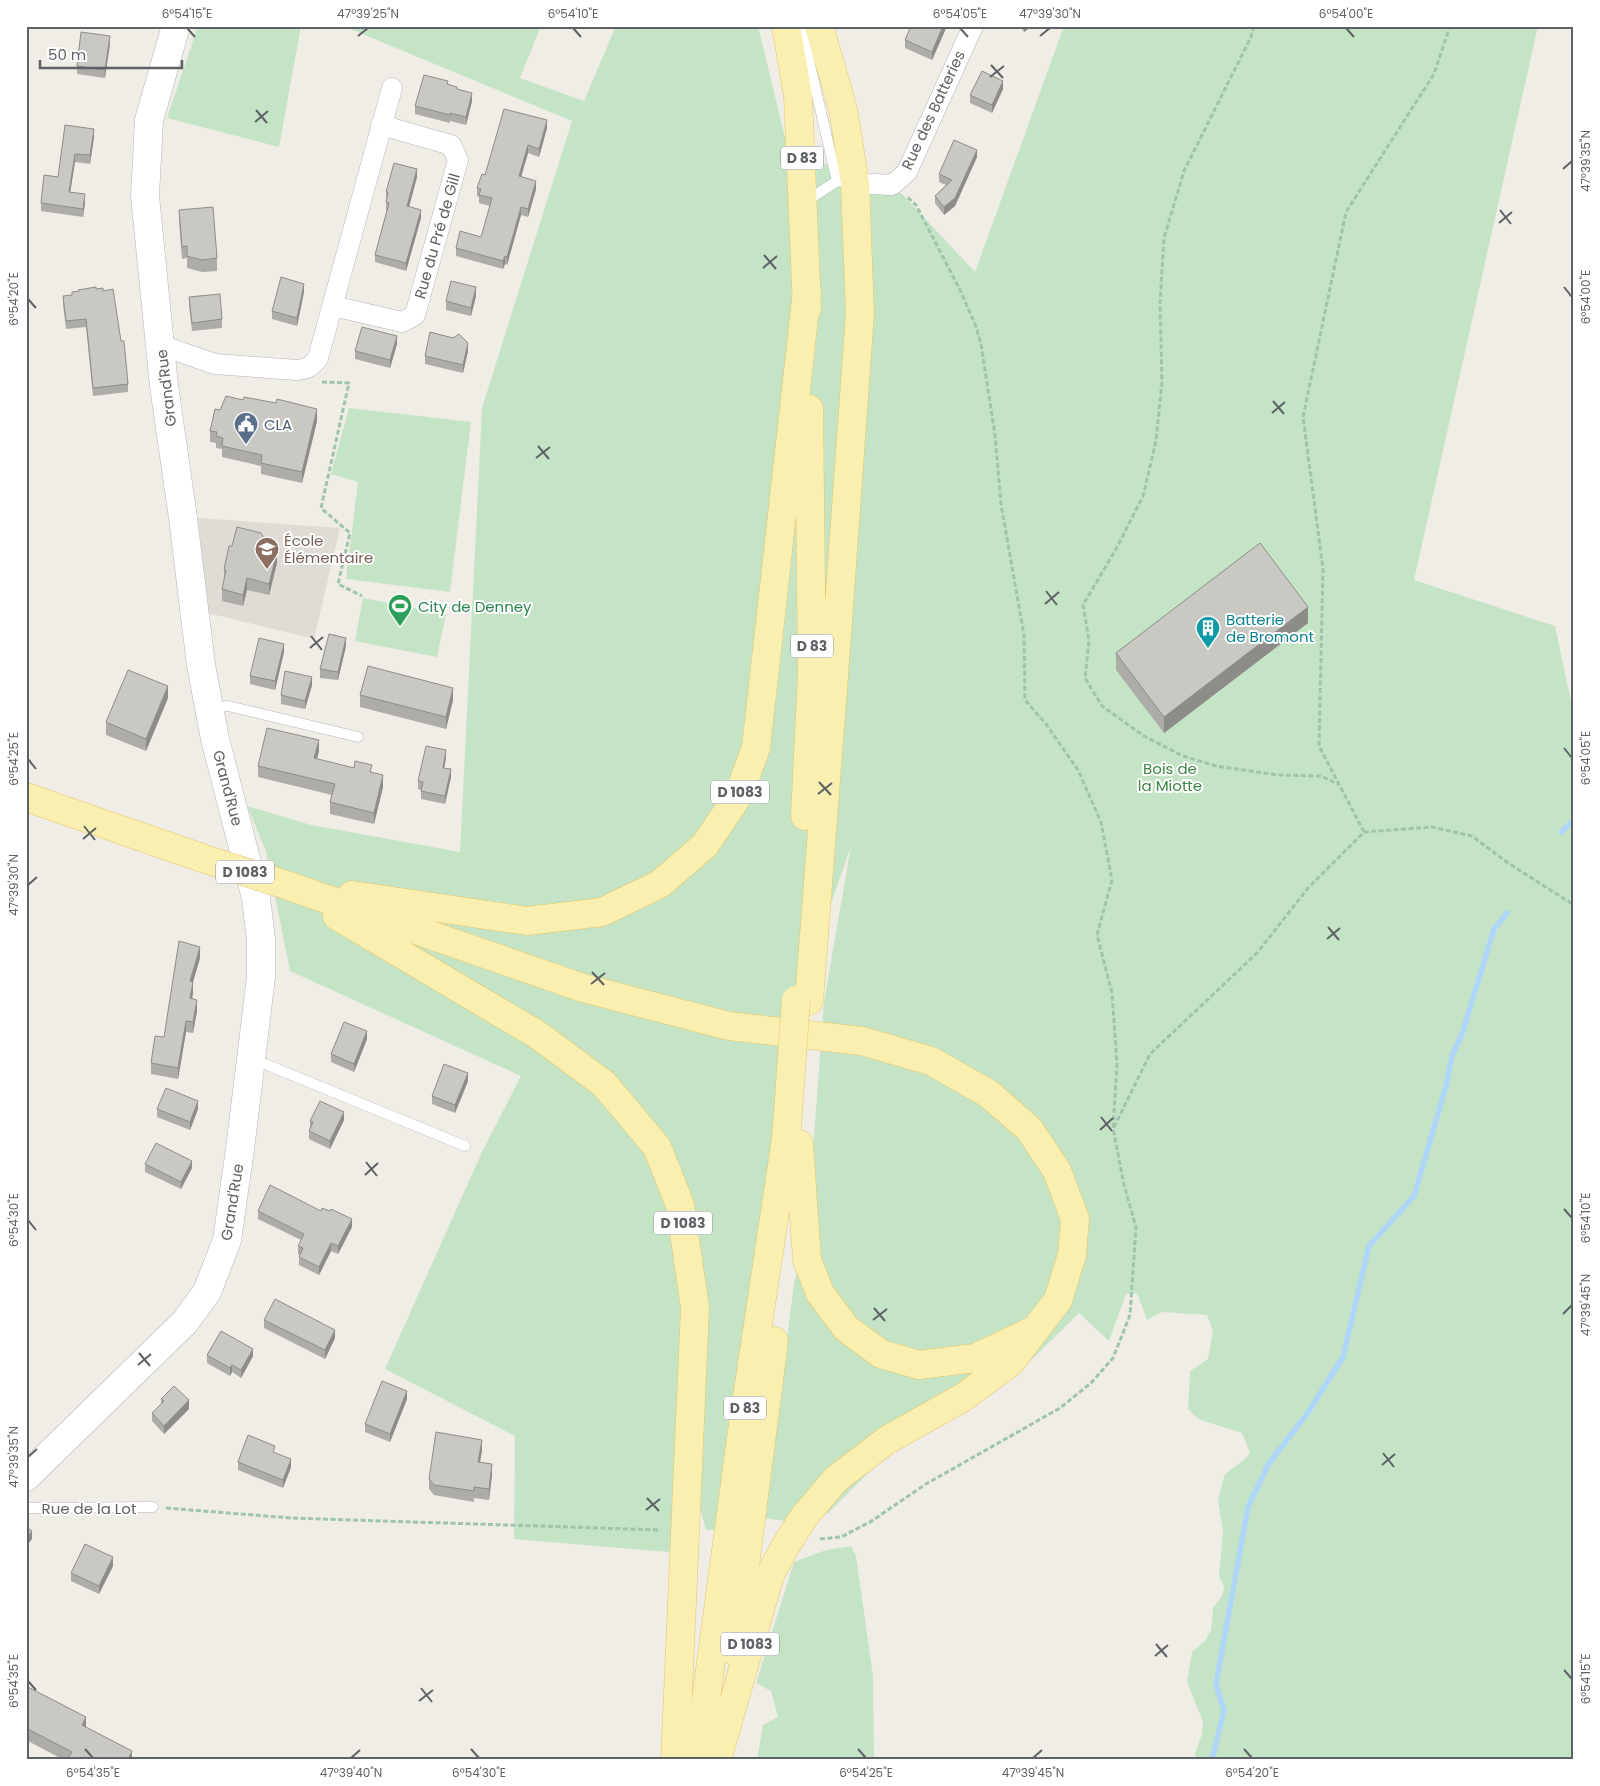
<svg xmlns="http://www.w3.org/2000/svg" width="1600" height="1786" viewBox="0 0 1600 1786" font-family="Poppins,sans-serif">
<style>
.education{fill:#dfdcd5}
.green{fill:#c5e4c6}
.lines{fill:none;stroke-linecap:round;stroke-linejoin:round}
.stream{stroke:#add6f8;stroke-width:5.5}
.lane-casing{stroke:#b3b6ba;stroke-width:11}
.street-casing{stroke:#b3b6ba;stroke-width:21}
.secondary-casing{stroke:#b2b5ba;stroke-width:29}
.primary-casing{stroke:#e6c568;stroke-width:29}
.path{stroke:#9ec5aa;stroke-width:3;stroke-dasharray:5 2.5;stroke-linecap:butt}
.lane{stroke:#fff;stroke-width:10}
.street{stroke:#fff;stroke-width:20}
.secondary{stroke:#fff;stroke-width:28}
.primary{stroke:#f9efb1;stroke-width:28}
.primary-bridge-casing{stroke:#e6c568;stroke-width:29;stroke-linecap:butt}
.primary-bridge{stroke:#f9efb1;stroke-width:28}
.wall{fill:#aeaca8}
.shaded-wall{fill:#8d8c88}
.building{fill:#cac8c3;stroke:#8d8c88}
.ticks{fill:none;stroke:#5e6165;stroke-width:2}
.labels{text-anchor:middle;dominant-baseline:central;stroke-width:4;stroke-linejoin:round;paint-order:stroke}
.shield{fill:#fff;stroke:#8e9093;stroke-width:1}
.shield-label{font-size:14px;font-weight:bold;fill:#5e6165}
.street-label{font-size:15px;fill:#5e6165;stroke:#fff}
.service-label{font-size:15px;fill:#4e5e75;stroke:#fff;text-anchor:start}
.education-label{font-size:15px;fill:#785e54;stroke:#fff;text-anchor:start}
.leisure-label{font-size:15px;fill:#27864d;stroke:#fff;text-anchor:start}
.culture-label{font-size:15px;fill:#0d838f;stroke:#fff;text-anchor:start}
.park-label{font-size:15px;fill:#3d8542;stroke:#fff}
.neatline{fill:none;stroke:#5e6165;stroke-width:2}
.ticks-label{font-size:12px;text-anchor:middle;fill:#5e6165}
</style>
<rect width="100%" height="100%" fill="#efede6"/>
<path class="education" d="M198,518L340,528L314,639L208,613Z"/>
<path class="green" d="M198,26H301L279,147L167,118Z
M343,26H541L520,78L584,101L616,26H758L788,150L901,193L975,272L1064,26H1538L1414,580L1555,626L1574,715V1760H1197L1195,1753L1202,1734L1203,1722L1187,1682L1192,1652L1205,1641L1211,1630L1213,1608L1223,1594L1224,1587L1219,1576L1223,1532L1218,1500L1225,1474L1243,1461L1250,1453L1242,1433L1198,1419L1188,1409L1190,1371L1208,1359L1213,1331L1207,1315L1162,1312L1147,1320L1137,1293L1126,1294L1109,1341L1079,1313L1023,1368L890,1451L828,1513L784,1521L764,1518L794,1284L812,1197L813,1150L824,1002L851,846L782,1045L777,1116L717,1530H706L696,1493L669,1552L514,1539L515,1436L385,1369L482,1152L521,1076L290,971L266,851L247,806L311,825L460,852L482,408L572,121Z
M349,408L471,422L450,592L346,579L358,482L331,474Z
M363,598L446,614L437,657L355,641Z
M851,1546L856,1556L873,1676L874,1760H757L763,1725L778,1717L771,1691L756,1683L794,1562L826,1550Z"/>
<g class="lines">
<path class="stream" d="M1561,832L1574,820
M1212,1760L1224,1710L1216,1684L1248,1507L1269,1463L1307,1414L1343,1357L1369,1246L1414,1196L1446,1086L1452,1056L1462,1034L1494,929L1507,913"/>
<defs>
<path id="lane" d="M801,26L837,181
M805,202L837,181L844,182
M211,708L228,706L358,737
M251,1060L265,1064L465,1146
M26,1506L29,1508L153,1507"/>
<path id="street" d="M855,183L892,185L907,172L973,26
M333,306L402,322L415,315L458,160L451,145L381,125
M160,345L215,364L297,370C308,369 312,366 318,358L392,88"/>
<path id="secondary" d="M26,1477L185,1322L207,1292L227,1240L240,1149L261,977V939L256,898L215,739L201,665L183,518L164,386L145,196L149,120L176,26"/>
<path id="primary" d="M786,26L798,96L807,308
M26,797L205,859
M805,816L812,674L809,409
M286,885L583,988L729,1026L862,1041L931,1061L989,1094L1029,1129L1057,1171L1075,1219L1072,1255L1058,1300L1010,1363L962,1398L887,1440L836,1479L803,1518L785,1547L770,1575L717,1760
M352,895L527,921L602,912L660,884L705,845L738,796L756,748L807,291
M337,916L538,1035L604,1084L657,1147L680,1205L695,1308L675,1760
M809,1001L834,676L860,313L855,183L843,109L819,26
M799,1144L807,1260L820,1293L846,1328L881,1354L919,1365L975,1358L1032,1331
M734,1651L774,1341
M702,1760L701,1736L743,1424L786,1139L792,1057"/>
</defs>
<use href="#lane" class="lane-casing"/>
<use href="#street" class="street-casing"/>
<use href="#secondary" class="secondary-casing"/>
<use href="#primary" class="primary-casing"/>
<path class="path" d="M1254,26L1251,37L1184,171L1164,238L1160,303L1162,382L1156,441L1143,496L1116,549L1083,605L1089,640L1085,678L1102,706L1144,736L1183,756L1216,766L1278,775L1321,776L1340,785
M322,382L349,383L321,508L350,533L338,584L362,596
M1364,832L1319,746L1323,569L1303,417L1346,212L1434,74L1450,26
M1114,1127L1150,1054L1257,953L1308,888L1364,832L1432,827L1472,836L1508,863L1574,905
M166,1508L291,1518L660,1530
M820,1539L841,1537L870,1522L926,1484L1060,1408L1091,1383L1113,1358L1130,1315L1136,1227L1124,1185L1113,1128L1117,1064L1112,993L1097,935L1112,880L1101,822L1078,770L1046,724L1025,700L1024,635L1001,504L995,435L981,344L975,324L960,290L916,205L906,196"/>
<use href="#lane" class="lane"/>
<use href="#street" class="street"/>
<use href="#secondary" class="secondary"/>
<use href="#primary" class="primary"/>
<defs>
<path id="primary-bridge" d="M205,859L286,885
M792,1057L796,1000"/>
</defs>
<use href="#primary-bridge" class="primary-bridge-casing"/>
<use href="#primary-bridge" class="primary-bridge"/>
</g>
<path class="wall" d="M911,26H947L932,60L905,48V40Z
M1020,26H1032L1024,32Z
M110,44L105,78L77,74V66Z
M448,84L457,90L472,101L466,125L450,121V123L415,114V106Z
M1003,89L992,113L970,103V95Z
M65,125L94,137L90,164L75,162L70,192L85,203L83,217L41,211V203L58,177Z
M547,128L539,157L528,153L521,177L536,189L528,217L521,215L507,265L505,264L503,269L456,256V248L481,237L490,206L479,203V197L477,196V188L485,175Z
M977,157L955,206L944,215L935,203V196L946,185L939,182V174Z
M417,177L409,207L421,218L406,271L375,262V255L387,210H386V192Z
M179,210L217,258V271L202,272L187,268V258L182,259L179,222Z
M304,292L297,326L272,319V311Z
M63,296L121,341L128,384V392L93,396L86,327L66,329L63,304Z
M476,296L471,316L446,310V301Z
M189,297L222,319V328L192,331L189,306Z
M397,344L390,368L355,359V351Z
M468,351L463,373L425,364V356Z
M220,410L317,421L302,483L261,474V466L222,457V449L216,448V443L210,442V431Z
M277,563L269,595L247,590L243,606L222,601V589L224,581V569Z
M1308,623L1164,733L1116,670V653Z
M346,646L338,680L320,678V669Z
M284,652L275,690L250,684V676Z
M312,685L305,709L281,704V695Z
M360,695L453,700L446,729L360,707Z
M168,698L146,751L106,735V722Z
M319,751L317,759L372,772L383,787L374,824L330,814V802L332,795L258,777V766Z
M446,758L444,768L451,777L445,804L421,799V790L418,789V781Z
M200,958L193,982V993L192,999L197,1011L193,1033L186,1032L178,1079L151,1074V1063L164,1037Z
M367,1039L354,1072L331,1062V1054Z
M468,1081L455,1113L432,1104V1096Z
M157,1109H198L190,1130L157,1117Z
M344,1120L330,1149L309,1139V1131L310,1128V1121Z
M145,1164L192,1168L181,1189L145,1172Z
M258,1211L352,1227L338,1254L331,1251L319,1275L299,1265V1257L300,1255L298,1254V1246L301,1240L258,1219Z
M264,1320L335,1338L325,1359L264,1328Z
M207,1355L253,1356L241,1378L232,1372L230,1376L207,1363Z
M161,1399L189,1409L164,1434L152,1421V1413L161,1404Z
M407,1399L390,1442L365,1432V1424Z
M482,1450L480,1463L492,1475L489,1500L474,1498V1502L434,1495L429,1489V1479Z
M238,1462L291,1467L283,1488L238,1470Z
M113,1566L99,1594L71,1581V1573Z
M26,1678L29,1687L132,1760H64L26,1740Z"/>
<path class="shaded-wall" d="M943,26H947L932,60V52Z
M1026,26H1032L1024,32V28Z
M110,36V44L105,78V70Z
M1003,81V89L992,113V105Z
M472,93V101L466,125V117Z
M547,120V128L539,157V149Z
M94,129V137L90,164V155Z
M528,145V153L519,184V176Z
M977,150V157L955,206L944,215V207Z
M75,154V162L69,200V192Z
M417,169V177L407,214V206Z
M536,181V189L528,217V209Z
M85,194V203L83,217V209Z
M521,207V215L507,265V257Z
M421,210V218L406,271V263Z
M505,256V264L503,269V261Z
M304,284V292L297,326V318Z
M476,287V296L471,316V308Z
M397,336V344L390,368V360Z
M468,343V351L463,373V365Z
M317,409V421L302,483V472Z
M277,552V563L269,595V584Z
M247,578V590L243,606V595Z
M1308,607V623L1164,733V717Z
M346,638V646L338,680V672Z
M284,644V652L275,690V681Z
M312,677V685L305,709V701Z
M168,686V698L146,751V739Z
M453,688V700L446,729V717Z
M319,740V751L314,770V758Z
M446,750V758L443,776V768Z
M451,769V777L445,804V796Z
M383,775V787L374,824V813Z
M200,947V958L190,992V981Z
M193,982V993L190,1010V998Z
M197,1000V1011L193,1033V1022Z
M186,1021V1032L178,1079V1068Z
M367,1031V1039L354,1072V1064Z
M468,1073V1081L455,1113V1105Z
M198,1101V1109L190,1130V1122Z
M344,1112V1120L330,1149V1141Z
M192,1161V1168L181,1189V1182Z
M352,1219V1227L338,1254V1246Z
M331,1243V1251L319,1275V1267Z
M335,1330V1338L325,1359V1350Z
M253,1349V1356L241,1378V1370Z
M232,1365V1372L230,1376V1368Z
M407,1391V1399L390,1442V1434Z
M189,1400V1409L164,1434V1426Z
M482,1440V1450L478,1473V1462Z
M291,1459V1467L283,1488V1480Z
M492,1464V1475L489,1500V1489Z
M32,1531V1539L26,1547V1539Z
M113,1557V1566L99,1594V1586Z
M29,1679V1691L26,1697V1685Z
M86,1717V1730L82,1725Z
M132,1751V1760H128Z"/>
<path class="building" d="M911,26H943L932,52L905,40Z
M81,32L110,36L105,70L77,66Z
M982,71L1003,81L992,105L970,95Z
M424,75L448,81L447,84L457,87V89L472,93L466,117L450,113V115L415,106Z
M504,109L547,120L539,149L528,145L519,176L536,181L528,209L521,207L507,257L505,256L503,261L456,248L460,231L481,237L492,198L479,195L481,189L477,188L482,174L485,175Z
M65,125L94,129L90,155L75,154L69,192L85,194L83,209L41,203L44,175L58,177Z
M954,140L977,150L955,198L944,207L935,196L952,180L939,174Z
M394,163L417,169L407,206L421,210L406,263L375,255L389,203L386,202L388,192H386Z
M213,207L217,258L202,260L187,256V246L182,247L179,210Z
M281,277L304,284L297,318L272,311Z
M451,281L476,287L471,308L446,301Z
M96,287V289L103,288V291L113,289L121,341H124L128,384L93,388L86,319L66,321L63,296L72,295V292L79,291L78,290Z
M220,294L222,319L192,323L189,297Z
M362,327L397,336L390,360L355,351Z
M430,332L453,338L459,334L468,343L463,365L425,356Z
M226,396L243,400L244,397L276,403L277,399L317,409L302,472L261,463L262,455L222,446L223,438L216,436L217,432L210,431L215,409L220,410Z
M237,527L261,533L271,550L277,552L269,584L247,578L243,595L222,589L226,570L224,569L229,546H232Z
M1260,543L1308,607L1164,717L1116,653Z
M329,634L346,638L338,672L320,669Z
M259,638L284,644L275,681L250,676Z
M368,666L453,688L446,717L360,695Z
M128,670L168,686L146,739L106,722Z
M285,671L312,677L305,701L281,695Z
M267,728L319,740L314,758L354,768L355,761L372,765L370,772L383,775L374,813L330,802L335,784L258,766Z
M426,746L446,750L443,768L451,769L445,796L421,791L423,782L418,781Z
M179,941L200,947L190,981L193,982L190,998L197,1000L193,1022L186,1021L178,1068L151,1063L155,1036L164,1037Z
M344,1022L367,1031L354,1064L331,1054Z
M444,1064L468,1073L455,1105L432,1096Z
M166,1088L198,1101L190,1122L157,1109Z
M320,1101L344,1112L330,1141L309,1131L313,1122L310,1121Z
M156,1143L192,1161L181,1182L145,1164Z
M270,1185L321,1211L322,1208L330,1211L331,1209L352,1219L338,1246L331,1243L319,1267L299,1257L303,1248L298,1246L304,1234L258,1211Z
M275,1299L335,1330L325,1350L264,1320Z
M221,1331L253,1349L241,1370L232,1365L230,1368L207,1355Z
M382,1381L407,1391L390,1434L365,1424Z
M174,1386L189,1400L164,1426L152,1413L164,1401L161,1399Z
M436,1432L482,1440L478,1462L492,1464L489,1489L474,1487V1491L434,1485L429,1479Z
M248,1435L275,1446L273,1452L291,1459L283,1480L238,1462Z
M26,1527L32,1531L26,1539Z
M85,1544L113,1557L99,1586L71,1573Z
M26,1678L29,1679L26,1685Z
M26,1686L86,1717L82,1725L132,1751L128,1760H67L72,1752L26,1728Z"/>
<path class="ticks" d="M187,28L195,37M573,28L581,37M960,28L968,37M1346,28L1354,37M358,36L368,28M1040,36L1050,28M991,65L1003,78M990,77L1004,66M256,110L267,123M255,122L268,111M1563,169L1572,161M1500,210L1511,224M1499,223L1512,212M764,255L776,269M763,268L777,256M1564,287L1572,297M28,299L36,308M1273,401L1284,414M1272,413L1285,402M538,446L549,459M536,458L550,447M1046,591L1057,605M1045,604L1059,592M311,636L322,650M310,648L323,637M1564,748L1572,758M28,759L36,769M819,782L831,795M818,794L832,783M84,826L95,840M83,839L96,828M28,885L37,877M1328,927L1339,940M1327,939L1340,928M592,972L604,985M591,984L605,973M1101,1117L1112,1131M1100,1130L1113,1118M366,1162L377,1176M365,1175L378,1163M1564,1209L1572,1218M28,1220L36,1230M874,1308L885,1321M1563,1314L1572,1305M873,1320L887,1309M139,1353L150,1366M138,1365L151,1354M1383,1453L1394,1467M28,1457L37,1449M1382,1465L1395,1454M647,1498L659,1511M646,1510L660,1499M1156,1644L1167,1657M1155,1656L1168,1645M1564,1670L1572,1679M28,1681L36,1690M421,1688L432,1702M419,1701L433,1690M85,1749L93,1758M471,1749L479,1758M858,1749L866,1758M1244,1749L1252,1758M351,1758L360,1750M1033,1758L1042,1750"/>
<defs>
<symbol id="civic-pin" viewBox="-11 -11 22 30"><path d="M0 17L-7.5 6A9.5 9.5 0 1 1 7.5 6Z" fill="#5c6f8a" stroke="#fff"/><path d="M-.6-6.5H3V-4.5H.6V-3L4-1V1h2V6H-6V1h2V-1L-.6-3ZM-1.2 2.5V6h2.4V2.5Z" fill="#fff"/></symbol>
<symbol id="school-pin" viewBox="-11 -11 22 30"><path d="M0 17L-7.5 6A9.5 9.5 0 1 1 7.5 6Z" fill="#8d6e63" stroke="#fff"/><path d="M0-5L7-2L0 1L-7-2ZM-4 1L0 2.5L4 1V4Q0 6-4 4Z" fill="#fff"/></symbol>
<symbol id="stadium-pin" viewBox="-11 -11 22 30"><path d="M0 17L-7.5 6A9.5 9.5 0 1 1 7.5 6Z" fill="#2e9e5b" stroke="#fff"/><path d="M0-5a6.5 5 0 1 0 0 10a6.5 5 0 1 0 0-10ZM-3.5-1.8h7v3.6h-7Z" fill="#fff"/></symbol>
<symbol id="building-pin" viewBox="-11 -11 22 30"><path d="M0 17L-7.5 6A9.5 9.5 0 1 1 7.5 6Z" fill="#0f9aa8" stroke="#fff"/><path d="M-4-6H4V6H1V3H-1V6H-4ZM-2.5-4.3h1.7v1.8h-1.7ZM.8-4.3h1.7v1.8H.8ZM-2.5-1h1.7V.8h-1.7ZM.8-1h1.7V.8H.8Z" fill="#fff"/></symbol>
</defs>
<g fill-rule="evenodd">
<use href="#civic-pin" x="232" y="410" width="28" height="38"/>
<use href="#school-pin" x="253" y="535" width="28" height="38"/>
<use href="#stadium-pin" x="386" y="592" width="28" height="38"/>
<use href="#building-pin" x="1194" y="614" width="28" height="38"/>
</g>
<g class="labels">
<g class="shield">
<rect x="781" y="146.5" width="42" height="23" rx="4"/>
<rect x="791" y="634.5" width="42" height="23" rx="4"/>
<rect x="711" y="780.5" width="58" height="23" rx="4"/>
<rect x="216" y="860.5" width="58" height="23" rx="4"/>
<rect x="654" y="1211.5" width="58" height="23" rx="4"/>
<rect x="724" y="1396.5" width="42" height="23" rx="4"/>
<rect x="721" y="1632.5" width="58" height="23" rx="4"/>
</g>
<g class="shield-label">
<text x="802" y="158">D 83</text>
<text x="812" y="646">D 83</text>
<text x="740" y="792">D 1083</text>
<text x="245" y="872">D 1083</text>
<text x="683" y="1223">D 1083</text>
<text x="745" y="1408">D 83</text>
<text x="750" y="1644">D 1083</text>
</g>
<g class="street-label">
<text transform="translate(933 110) rotate(-65)">Rue des Batteries</text>
<text transform="translate(437 236) rotate(-74)">Rue du Pré de Gill</text>
<text transform="translate(166 388) rotate(-97)">Grand'Rue</text>
<text transform="translate(228 788) rotate(75)">Grand'Rue</text>
<text transform="translate(232 1202) rotate(-81)">Grand'Rue</text>
<text x="89" y="1508">Rue de la Lot</text>
</g>
<g class="service-label">
<text x="264" y="424">CLA</text>
</g>
<g class="education-label">
<text x="284" y="540">École<tspan x="284" dy="17">Élémentaire</tspan></text>
</g>
<g class="leisure-label">
<text x="418" y="606">City de Denney</text>
</g>
<g class="culture-label">
<text x="1226" y="619">Batterie<tspan x="1226" dy="17">de Bromont</tspan></text>
</g>
<g class="park-label">
<text x="1170" y="768">Bois de<tspan x="1170" dy="17">la Miotte</tspan></text>
</g>
</g>
<rect width="1600" height="1786" fill="none" stroke="#ffffff" stroke-width="55"/>
<path d="M40 60v8h142v-8" fill="none" stroke="#5e6165" stroke-width="2.5"/>
<text x="48" y="60" font-size="15" fill="#5e6165" stroke="#ffffff" stroke-width="4" paint-order="stroke">50 m</text>
<rect x="28" y="28" width="1544" height="1730" class="neatline"/>
<g class="ticks-label">
<text x="187" y="18">6°54'15"E</text>
<text x="368" y="18">47°39'25"N</text>
<text x="573" y="18">6°54'10"E</text>
<text x="960" y="18">6°54'05"E</text>
<text x="1050" y="18">47°39'30"N</text>
<text x="1346" y="18">6°54'00"E</text>
<text transform="translate(1586 161) rotate(-90)" y="4">47°39'35"N</text>
<text transform="translate(1586 297) rotate(-90)" y="4">6°54'00"E</text>
<text transform="translate(14 299) rotate(-90)" y="4">6°54'20"E</text>
<text transform="translate(1586 758) rotate(-90)" y="4">6°54'05"E</text>
<text transform="translate(14 759) rotate(-90)" y="4">6°54'25"E</text>
<text transform="translate(14 885) rotate(-90)" y="4">47°39'30"N</text>
<text transform="translate(1586 1218) rotate(-90)" y="4">6°54'10"E</text>
<text transform="translate(14 1220) rotate(-90)" y="4">6°54'30"E</text>
<text transform="translate(1586 1305) rotate(-90)" y="4">47°39'45"N</text>
<text transform="translate(14 1457) rotate(-90)" y="4">47°39'35"N</text>
<text transform="translate(1586 1679) rotate(-90)" y="4">6°54'15"E</text>
<text transform="translate(14 1681) rotate(-90)" y="4">6°54'35"E</text>
<text x="93" y="1777">6°54'35"E</text>
<text x="351" y="1777">47°39'40"N</text>
<text x="479" y="1777">6°54'30"E</text>
<text x="866" y="1777">6°54'25"E</text>
<text x="1033" y="1777">47°39'45"N</text>
<text x="1252" y="1777">6°54'20"E</text>
</g>
</svg>
